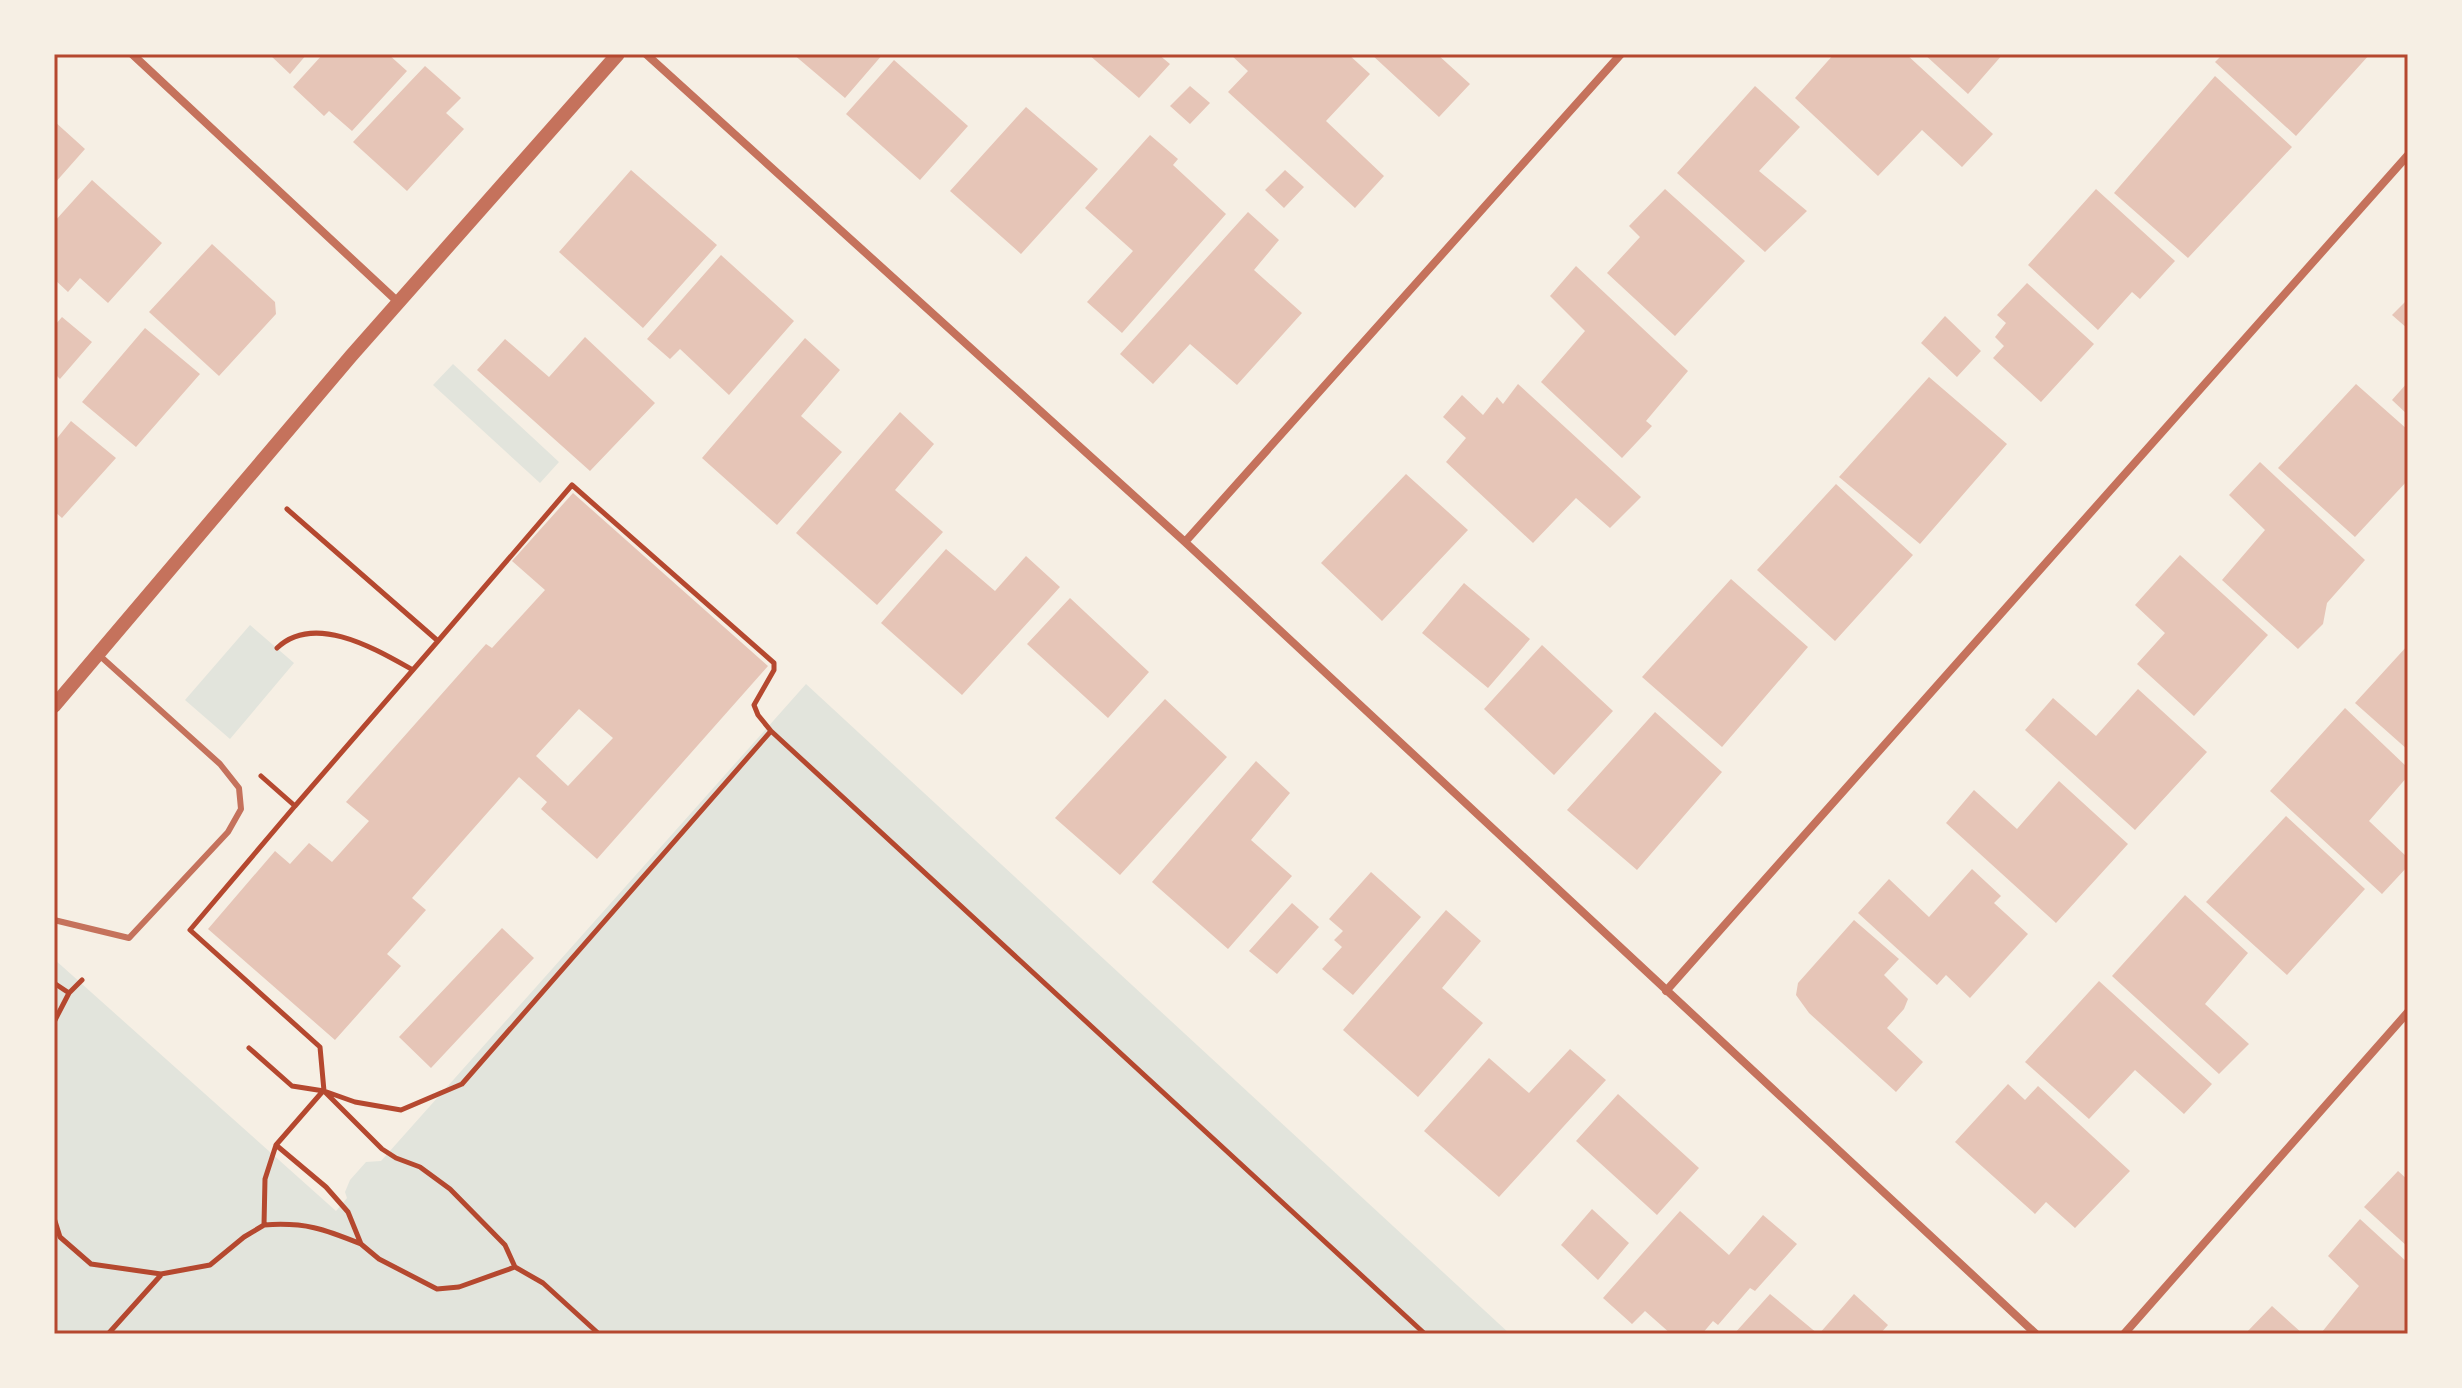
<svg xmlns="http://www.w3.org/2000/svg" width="2462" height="1388" viewBox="0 0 2462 1388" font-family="Barlow,sans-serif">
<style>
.green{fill:#e2e4dc}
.building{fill:#e6c5b7;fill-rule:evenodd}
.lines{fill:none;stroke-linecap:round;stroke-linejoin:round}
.path{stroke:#b5482f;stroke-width:5}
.service{stroke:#c5725c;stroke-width:6}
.minor{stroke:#c5725c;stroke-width:8}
.tertiary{stroke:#c5725c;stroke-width:14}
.neatline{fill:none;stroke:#b5482f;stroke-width:3}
</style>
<rect width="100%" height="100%" fill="#f6efe4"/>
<path class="green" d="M453,364L559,462L540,483L433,385Z
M250,625L294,663L230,739L185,700Z
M806,684L1510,1334H54V959L336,1211L347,1198L345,1192L350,1180L366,1162L381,1161Z"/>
<path class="building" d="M269,54H307L290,74Z
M323,54H388L407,71L352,131L329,111L324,116L293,87Z
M793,54H883L845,98Z
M1088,54H1158L1170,64L1139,98Z
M1230,54H1348L1370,74L1326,121L1384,176L1355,208L1228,92L1248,71Z
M1371,54H1437L1470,84L1439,117Z
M1834,54H1906L1993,134L1962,167L1922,130L1878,176L1795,98Z
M1924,54H2003L1968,94Z
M2223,54H2370L2296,136L2215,62Z
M894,60L968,126L920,180L846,114Z
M425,66L461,98L446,113L464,129L407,191L353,142Z
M2215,76L2292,147L2188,258L2114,193Z
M1190,86L1210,103L1190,124L1170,106Z
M1755,86L1800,127L1759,171L1807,211L1765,252L1677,173Z
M1026,107L1098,169L1021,254L950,191Z
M54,121L85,149L54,184Z
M1150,135L1178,159L1173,165L1226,214L1122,333L1087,302L1133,251L1085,208Z
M631,170L717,245L643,328L559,252Z
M1285,170L1304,187L1284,208L1265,190Z
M92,180L162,243L108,303L80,278L68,292L54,279V222Z
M1665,189L1745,261L1675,336L1607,273L1640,237L1629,226Z
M2096,189L2175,261L2140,299L2132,292L2098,330L2028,265Z
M1248,212L1279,240L1254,270L1302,313L1237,385L1190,344L1153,384L1120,354Z
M212,244L275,302L276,314L219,376L149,312Z
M721,255L794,321L729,395L680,349L670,359L647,339Z
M1576,266L1688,371L1646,421L1652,426L1622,458L1541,382L1585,331L1550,296Z
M2027,283L2094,344L2041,402L1993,358L2004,346L1995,337L2006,323L1997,315Z
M2408,299V329L2392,315Z
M1945,316L1981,351L1957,377L1921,343Z
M62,317L92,342L60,379L54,373V326Z
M145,328L200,374L136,447L82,402Z
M585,337L655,403L590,471L477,370L505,339L549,377Z
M805,338L840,370L801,416L842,452L777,525L702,458Z
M1929,377L2007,444L1920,544L1839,477Z
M2408,382V415L2392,400Z
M1518,384L1641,497L1610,528L1576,498L1533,543L1446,462L1466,438L1443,417L1462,395L1483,415L1497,397L1503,404Z
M2356,384L2408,430V480L2355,537L2278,468Z
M900,412L934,444L895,490L943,532L877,605L796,533Z
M71,421L116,458L62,518L54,511V442Z
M2260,462L2365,560L2327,603L2323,624L2298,649L2222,580L2265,530L2229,495Z
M1406,474L1468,530L1382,621L1321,563Z
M1836,484L1913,555L1835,641L1757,570Z
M573,493L768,666L597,859L541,809L547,802L519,777L412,898L426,910L387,954L401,966L335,1040L208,929L275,851L290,864L309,843L332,862L369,821L346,802L486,644L492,648L545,590L512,561ZM579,709L613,738L568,786L536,756Z
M946,549L995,591L1026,556L1060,587L962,695L881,623Z
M2180,555L2268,635L2194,716L2137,664L2165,633L2135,605Z
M1731,579L1808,647L1722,747L1642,677Z
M1464,583L1530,639L1488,688L1422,633Z
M1070,598L1149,672L1108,718L1027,644Z
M1542,645L1613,711L1554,775L1484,709Z
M2408,645V750L2355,703Z
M2138,689L2207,752L2135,830L2025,730L2053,698L2096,736Z
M1165,699L1227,757L1120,875L1055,818Z
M2345,708L2408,768V776L2369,821L2408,858V866L2382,894L2270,791Z
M1655,712L1722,772L1637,870L1567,810Z
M1256,761L1290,793L1251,840L1292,876L1228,949L1152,882Z
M2059,781L2128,844L2056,923L1946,823L1974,790L2017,829Z
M2286,816L2365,889L2287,975L2206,902Z
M1972,869L2001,896L1994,903L2028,934L1970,998L1946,975L1937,985L1858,913L1889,879L1929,917Z
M1371,872L1421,917L1353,995L1322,969L1342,947L1334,940L1343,931L1329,919Z
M2185,895L2248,953L2205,1004L2249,1044L2219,1074L2112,976Z
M1292,903L1319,927L1277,974L1249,951Z
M1446,910L1481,941L1442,988L1483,1023L1418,1097L1343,1030Z
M1854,920L1899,959L1884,975L1908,999L1904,1009L1887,1028L1923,1062L1896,1092L1809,1013L1796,995L1798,983Z
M502,928L534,958L431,1068L399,1037Z
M2099,981L2212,1084L2184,1114L2135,1070L2089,1119L2025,1062Z
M1570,1049L1606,1080L1499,1197L1424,1131L1489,1058L1529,1093Z
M2008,1084L2025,1100L2038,1086L2130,1171L2075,1228L2046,1202L2035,1214L1955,1142Z
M1618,1094L1699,1168L1657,1215L1576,1141Z
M2398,1171L2408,1180V1247L2364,1207Z
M1592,1209L1629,1243L1598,1280L1561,1245Z
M1680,1211L1729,1255L1763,1215L1797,1244L1755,1291L1750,1288L1718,1325L1713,1321L1702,1334H1671L1645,1311L1632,1324L1603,1298Z
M2360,1219L2408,1263V1334H2324L2322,1332L2359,1286L2328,1256Z
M1770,1294L1818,1334H1734Z
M1854,1294L1888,1325L1880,1334H1819Z
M2272,1306L2303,1334H2245Z"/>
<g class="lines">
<path class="path" d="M287,509L438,641L295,806
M438,641L572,485L774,663V670L754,705L758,715L771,731
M277,648C315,612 377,650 413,670
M261,776L295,806L190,930L320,1047L324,1091L382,1149L396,1158L420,1167L450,1189L505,1245L515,1267L459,1287L437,1289L379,1259L361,1244L348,1212L326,1187L276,1145
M54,983L69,993
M54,1022L69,993L82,980
M249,1048L292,1086L324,1091L355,1102L401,1110L462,1084L771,731L1425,1334
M323,1091L276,1145L265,1179L264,1225C305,1222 324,1229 361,1244
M54,1218L60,1237L91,1264L161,1274L210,1265L244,1237L264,1225
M515,1267L543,1283L599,1334
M108,1334L161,1275"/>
<path class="service" d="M54,920L129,938L228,832L241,809L239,788L220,764L99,655"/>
<path class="minor" d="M132,54L398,302
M646,54L1185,542L2036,1334
M1185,542L1621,54
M1666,991L2408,155
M2124,1334L2408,1012"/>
<path class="tertiary" d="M54,706L351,356L618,54"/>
</g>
<rect width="2462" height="1388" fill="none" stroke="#f6efe4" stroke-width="112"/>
<rect x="56" y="56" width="2350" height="1276" class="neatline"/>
</svg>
